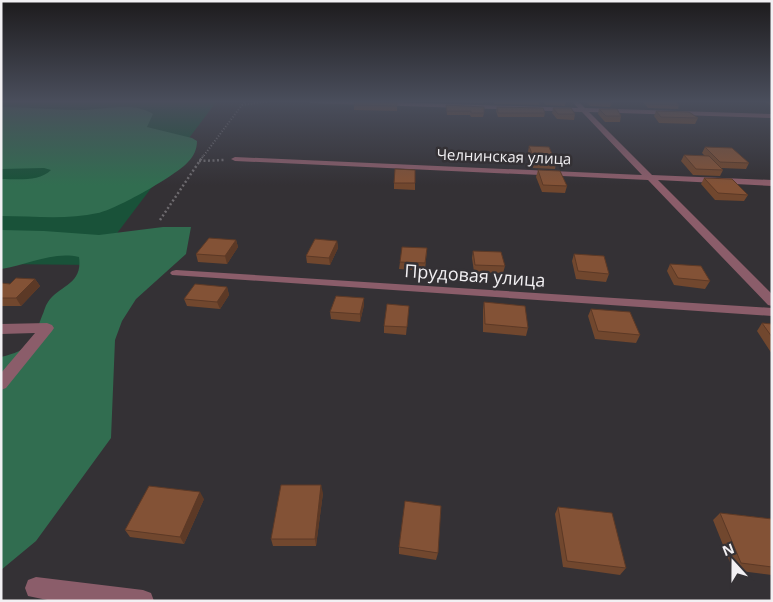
<svg xmlns="http://www.w3.org/2000/svg" width="773" height="602" viewBox="0 0 773 602" font-family="'Open Sans',sans-serif">
<style>
.green{fill:#195239}
.forest{fill:#316d50}
.lines{fill:none;stroke-linecap:round;stroke-linejoin:round}
.path-far1{stroke:#6f6c70;stroke-width:2;stroke-dasharray:1 2;stroke-linecap:butt}
.path{stroke:#6f6c70;stroke-width:2.5;stroke-dasharray:2 2.5;stroke-linecap:butt}
.minor{fill:#8b5d6a;fill-rule:evenodd}
.wall{fill:#71472e}
.shaded-wall{fill:#5c3926}
.building{fill:#835236;stroke:#5c3926}
.labels{text-anchor:middle;dominant-baseline:central;stroke-width:5;stroke-linejoin:round;paint-order:stroke}
.far-street-label{font-size:15px;fill:#f2f0f3;stroke:#343135}
.street-label{font-size:18px;fill:#f2f0f3;stroke:#343135}
</style>
<rect width="100%" height="100%" fill="#343135"/>
<path class="green" d="M1,101H217L93,265L1,264Z"/>
<path class="forest" d="M1,107C27,107 54,110 80,110C102,110 134,101 153,114L147,127L192,138L197,141C197,149 194,156 188,162C177,175 115,210 98,213C67,220 33,216 1,216V179C17,179 39,182 51,170L44,168L1,169Z
M163,227H191L186,254L136,299L122,321L115,340L111,438L36,541L1,570V357C30,350 32,343 42,316C44,312 45,306 48,302C59,285 83,285 79,257C52,251 28,265 1,269V230L44,231L99,235Z"/>
<g class="lines">
<path class="path-far1" d="M242,105L271,101
M202,158L245,101"/>
<path class="path" d="M199,161L224,160
M160,220L203,156"/>
<path class="minor" d="M308,101H354L578,108L572,101H578L585,108L772,114V118L589,112L652,175L772,180V186L658,180L772,294V306L768,305L648,180L235,161L231,159L235,157L642,175L582,112L311,103Z
M176,270L772,308V316L172,275L170,273L172,271Z
M47,323L52,325L54,328L52,331L6,388L1,390V373L35,333L1,334V324Z
M36,577L143,590L151,593L154,601H52L28,596L25,588L28,580Z"/>
</g>
<path class="wall" d="M444,101H483V103L445,102Z
M494,101H540L539,105L494,104Z
M543,101H566L565,106L546,105Z
M587,101H611L612,102L610,107L590,106L586,102Z
M642,101H674L679,105L678,109L648,108Z
M763,101H772V106Z
M397,103V111L354,110V105Z
M446,105L484,113L483,117H471L470,115H447Z
M497,107L545,113L544,117H498L496,111Z
M553,108L575,114L574,120L557,119L552,113Z
M599,109L621,116L620,122H605L598,114Z
M656,111L698,118L695,124L659,123L654,116Z
M529,146L556,163L555,169L533,168L528,152Z
M705,147L749,163L746,169L721,168L723,170L720,176L693,175L681,161L684,155L705,156L702,153Z
M415,170V190L394,189V183Z
M538,170L567,186L565,193L542,192L536,177Z
M704,178L748,195L744,201L715,200L701,184Z
M236,240L238,247L227,264L198,262L196,254Z
M337,241L338,248L330,265L307,263L306,256Z
M427,248L425,271L399,269L400,262Z
M473,251L505,266L503,273L474,272L472,258Z
M574,254L609,274L606,282L576,279L572,261Z
M670,264L710,281L705,289L674,285L667,271Z
M35,279L40,286L21,306H1V283L10,284Z
M227,287L229,295L220,309L187,306L184,299Z
M484,302L528,328L526,336L483,332V310Z
M364,305L360,322L331,319L330,312Z
M409,306L406,335L384,333V326Z
M591,309L640,335L636,343L595,339L588,316Z
M762,323L772,324V354L757,331Z
M323,493L316,546H273L271,539Z
M204,499L184,544L130,537L125,530Z
M558,507L626,568L620,575L563,567L555,514Z
M720,513L772,519V575L733,570L713,520Z
M399,547L438,553L436,560L399,554Z"/>
<path class="shaded-wall" d="M236,240L238,247L227,264L225,256Z
M337,241L338,248L330,265L329,258Z
M35,279L40,286L21,306L16,298Z
M227,287L229,295L220,309L217,302Z
M364,298V305L360,322V314Z
M321,485L323,493L316,546L315,539Z
M200,492L204,499L184,544L180,537Z"/>
<path class="building" d="M355,101L397,103V106L354,105Z
M591,101H611L612,102L592,101Z
M646,101H674L679,105L649,104Z
M446,105L484,107V113H471V111H447Z
M497,107L543,108L545,113H498Z
M553,108H571L575,114H558Z
M599,109H617L621,116H606Z
M656,111L689,112L698,118L661,117Z
M529,146L549,147L556,163L535,162Z
M705,147L732,148L749,163L720,162Z
M684,155L709,156L723,170L696,169Z
M395,169L415,170V183H394Z
M538,170L560,171L567,186L543,185Z
M704,178L732,179L748,195L718,193Z
M209,238L236,240L225,256L196,254Z
M315,239L337,241L329,258L306,256Z
M402,247L427,248L425,263L400,262Z
M473,251L501,252L505,266L475,265Z
M574,254L604,256L609,274L578,271Z
M670,264L701,266L710,281L678,278Z
M16,278L35,279L16,298H1V283L10,284Z
M195,284L227,287L217,302L184,299Z
M336,296L364,298L360,314L330,312Z
M484,302L525,306L528,328L485,324Z
M387,304L409,306L407,327L384,326Z
M591,309L630,312L640,335L598,331Z
M762,323L772,324V337Z
M281,485H321L315,539H271Z
M149,486L200,492L180,537L125,530Z
M405,501L441,506L438,553L399,547Z
M558,507L612,513L626,568L567,561Z
M720,513L772,519V567L741,563Z"/>
<linearGradient id="sky" x2="0" y2="1"><stop stop-color="#1d1b1d"/><stop offset="0.55" stop-color="#4a4e5c"/><stop offset="1" stop-color="#4a4e5c" stop-opacity="0"/></linearGradient>
<rect width="773" height="185" fill="url(#sky)"/>
<g class="labels">
<g class="far-street-label">
<text transform="translate(504 156) rotate(2)">Челнинская улица</text>
</g>
<g class="street-label">
<text transform="translate(475 275) rotate(4)">Прудовая улица</text>
</g>
</g>
<rect width="773" height="602" fill="none" stroke="#f2f0f3" stroke-width="5"/>
<g transform="translate(733 562) rotate(339)" stroke="#343135" stroke-width="4" paint-order="stroke">
<path d="M0-4L9 19L0 12L-9 19Z" fill="#f2f0f3"/>
<text y="-8" font-size="14" font-weight="bold" text-anchor="middle" fill="#f2f0f3">N</text>
</g>
</svg>
